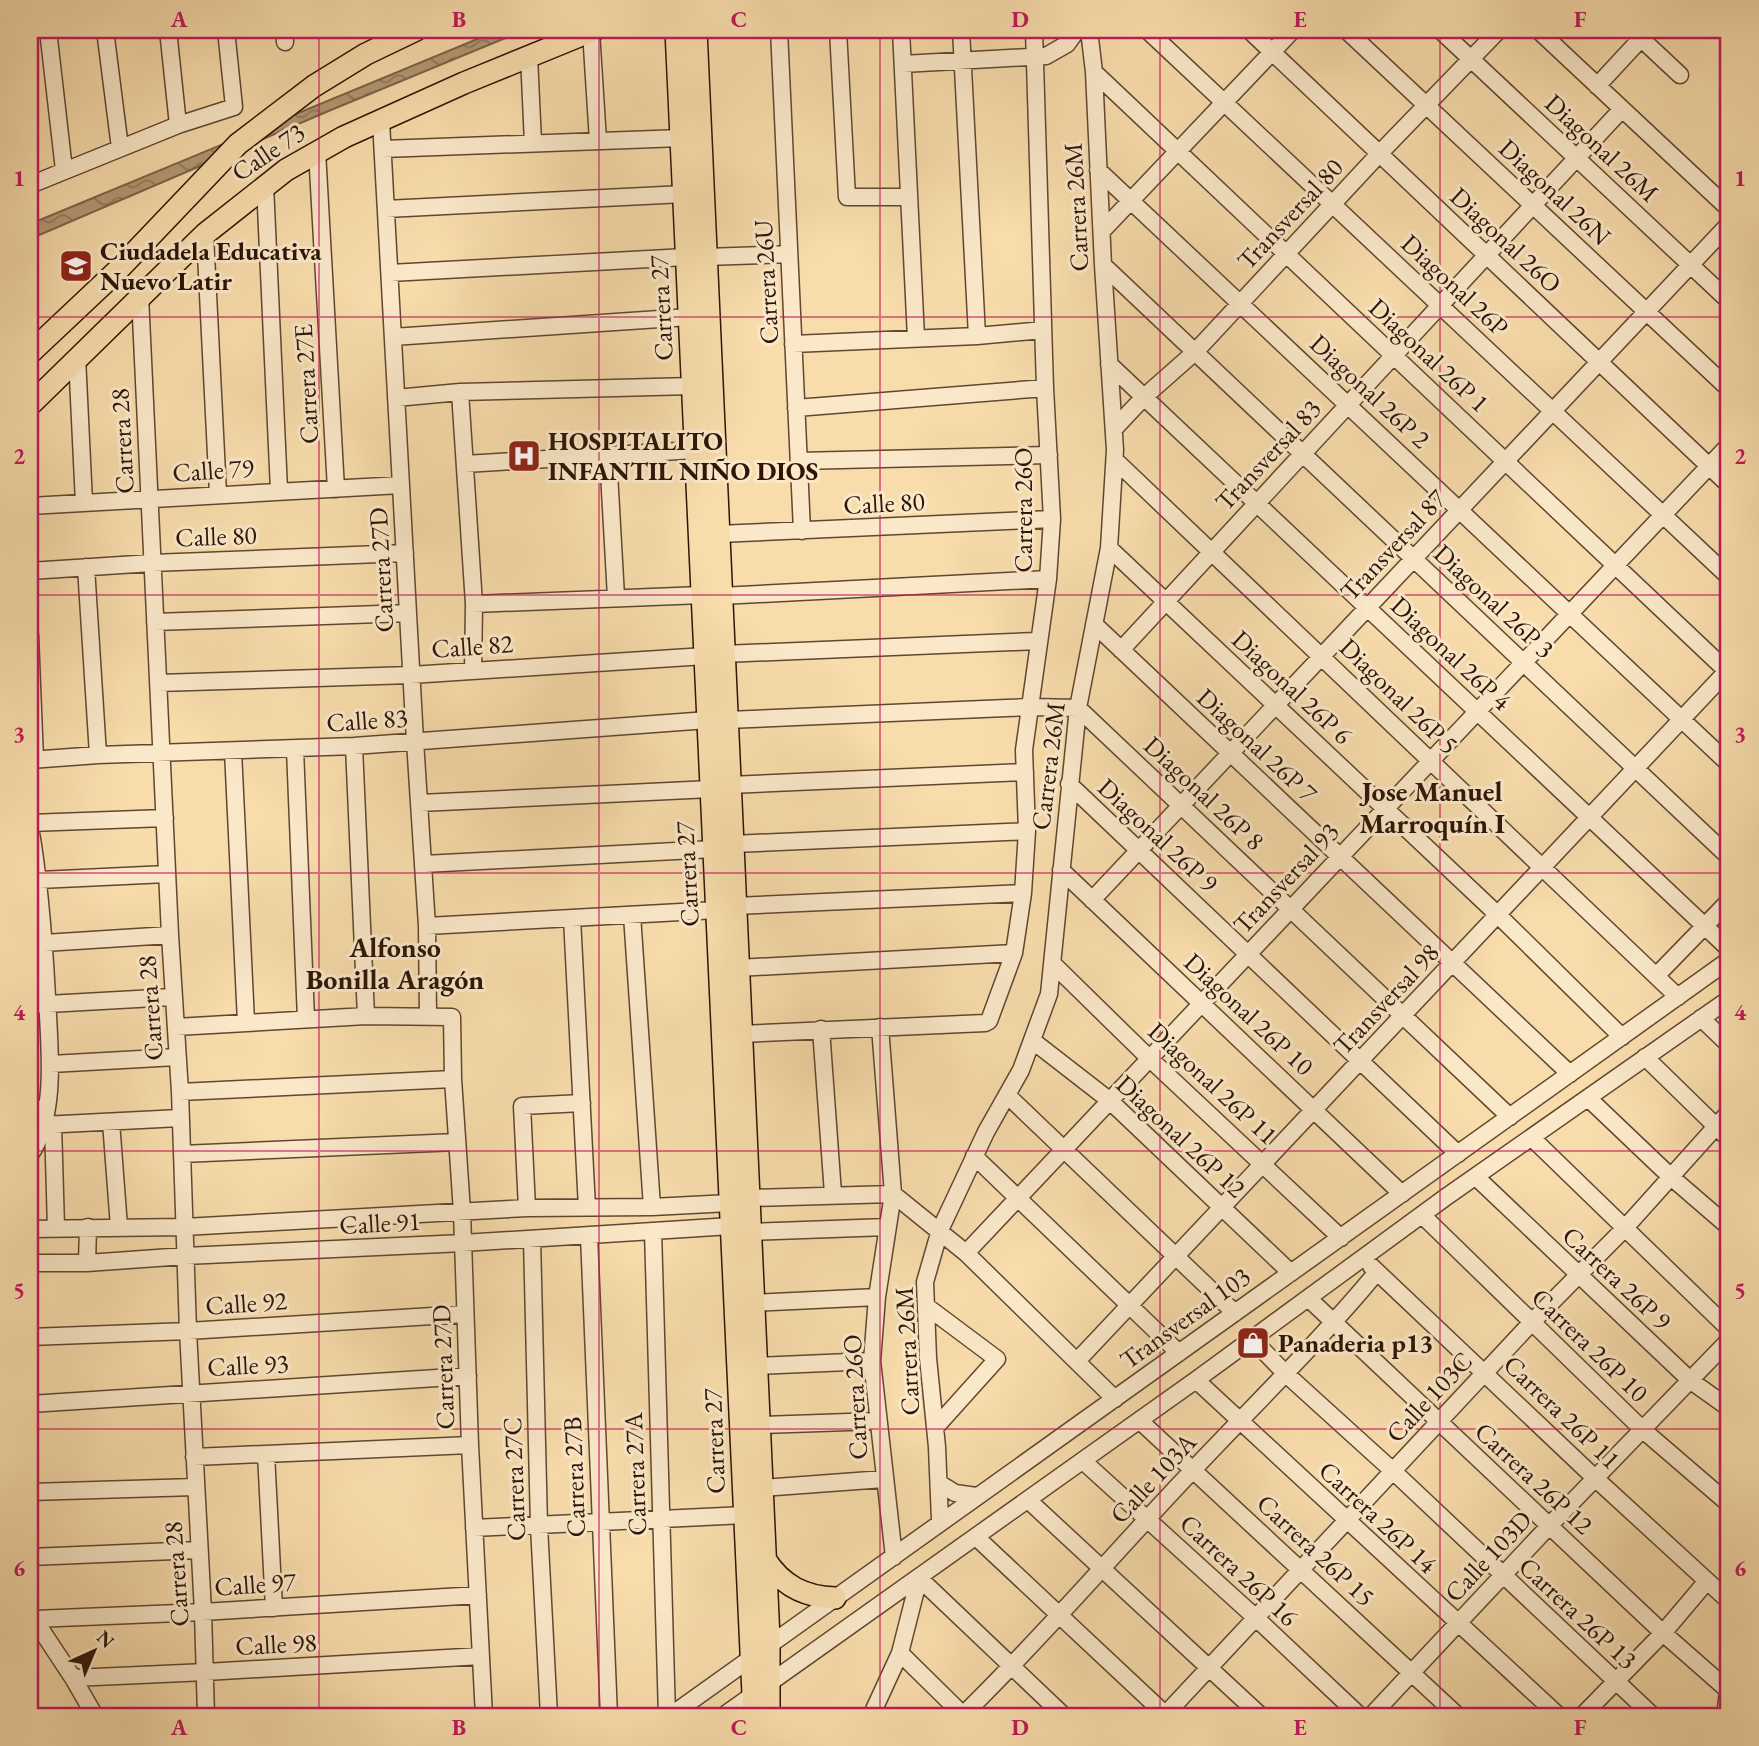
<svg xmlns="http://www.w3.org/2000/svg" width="1759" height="1746" viewBox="0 0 1759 1746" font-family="'EB Garamond',serif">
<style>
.water{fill:url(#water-waves);stroke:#7d6448;stroke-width:2}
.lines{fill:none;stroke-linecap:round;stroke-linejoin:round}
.minor-casing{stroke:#604730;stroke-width:19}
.major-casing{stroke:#2d1507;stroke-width:24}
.minor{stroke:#fae8c9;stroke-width:16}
.major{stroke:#f8dcac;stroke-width:21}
.grid{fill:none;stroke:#c2185b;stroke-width:2;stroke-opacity:0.55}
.labels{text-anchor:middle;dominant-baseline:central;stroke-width:6;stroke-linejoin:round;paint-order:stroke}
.street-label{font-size:26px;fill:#2d1507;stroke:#fae8c9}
.poi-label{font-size:26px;font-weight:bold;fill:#2d1507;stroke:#fae8c9;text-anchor:start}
.neighbourhood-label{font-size:28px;font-weight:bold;fill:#2d1507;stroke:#fae8c9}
.neatline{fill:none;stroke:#c2185b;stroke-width:2.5}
.grid-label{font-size:23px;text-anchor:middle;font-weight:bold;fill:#c2185b}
</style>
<defs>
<pattern id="water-waves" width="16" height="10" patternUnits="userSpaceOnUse" patternTransform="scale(1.75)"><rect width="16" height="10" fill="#b39874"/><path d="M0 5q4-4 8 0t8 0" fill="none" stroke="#927b5d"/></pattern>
</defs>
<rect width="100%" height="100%" fill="#f8dcac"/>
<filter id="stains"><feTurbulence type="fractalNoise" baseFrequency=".00286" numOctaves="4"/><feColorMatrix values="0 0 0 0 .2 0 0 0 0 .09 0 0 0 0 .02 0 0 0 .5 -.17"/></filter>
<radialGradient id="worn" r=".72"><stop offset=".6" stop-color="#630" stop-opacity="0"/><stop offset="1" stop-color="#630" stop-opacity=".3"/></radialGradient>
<path class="water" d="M499,30H525L331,110L30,239V224Z"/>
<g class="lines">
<defs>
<path id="minor" d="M48,30L64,170
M105,30L120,148
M168,30L178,125
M284,30L285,42
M779,30L802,531
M838,30L847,197H907
M901,30L916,338
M961,30L977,336
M1147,30L1729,577
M1249,30L1729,485
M1346,30L1729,389
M1440,30L1729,301
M1538,30L1729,209
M1632,30L1680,75
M591,31L598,141
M529,56L533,143
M903,64L1046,56L1067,44L1077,30
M1094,72L1729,673
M1597,86L1649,30
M381,121L415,741L427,926L428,1017
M383,149L681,138
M317,151L336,489
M1098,170L1729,764
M30,185L178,125L234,107L226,30
M265,185L279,490
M386,209L684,194
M1102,231L1293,30
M205,234L218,494
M706,257L789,254
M1103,265L1729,857
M390,273L686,257
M140,296L170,935L180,1092L188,1331L203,1612L206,1716
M393,337L689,317
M793,344L977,336L1043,330
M77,357L84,503
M1109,364L1729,949
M460,392L474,604L473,671
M396,398L460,392L692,386
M796,408L1045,388
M1114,429L1144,397L1195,352L1379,154L1499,30
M608,455L616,597
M1115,460L1678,997
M799,461L1049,455
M465,464L695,450
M30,506L401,485
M719,534L1052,519
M1109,548L1498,915L1622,1037
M86,567L98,755
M30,571L152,563L405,553
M721,596L1048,579
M474,604L702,595
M155,622L408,613
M1094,624L1570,1074
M30,635L35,760
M1121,650L1622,109
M724,654L1037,641
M158,683L411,675L705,656
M727,720L1030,707L1078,708L1510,1117
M354,746L366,1016
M295,749L306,1019
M233,751L246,1022
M30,760L98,755L354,746L708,720
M1069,784L1458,1154
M730,785L1025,772
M420,803L711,789
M30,823L165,818
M30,827C40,883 44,940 47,997C49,1044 58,1114 30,1155
M733,844L1027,831
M424,864L714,849
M1061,870L1402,1194
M39,880L167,874
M1092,900L1729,224
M735,906L1023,893
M632,915L652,1207
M572,918L587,1208
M427,926L717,910
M44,943L170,935
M1052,963L1149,1058L1341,1238
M738,968L1014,953
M1656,976L1729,901
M30,1005L173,997
M1701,1018L1729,1045
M176,1027L366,1016L452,1017L453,1079L462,1212L470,1445L484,1716
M880,1027L893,1194L877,1297L872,1361L894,1557
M821,1029L833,1194
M741,1034L985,1023L989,1021L1014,953L1023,893L1027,831L1024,750L1048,579L1052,519L1045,388L1034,30
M1033,1041L1109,1100L1291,1273
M1645,1057L1729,1139
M51,1064L177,1057
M180,1092L453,1079
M1007,1095L1235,1313
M1588,1098L1671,1177L1729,1227
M30,1102L44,1118
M111,1122L119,1227
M53,1124L56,1228
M43,1125L180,1118
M1532,1138L1729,1329
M182,1154L457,1142
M974,1156L1179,1353
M1476,1177L1691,1381L1729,1408
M893,1194L966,1253L1115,1399
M749,1198L893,1194
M527,1208L522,1106L582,1103
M1422,1215L1643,1430L1729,1504
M30,1229L184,1227L527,1208L652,1207L730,1203
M653,1231L667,1716
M750,1232L887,1227
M589,1236L609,1716
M532,1239L539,1526L549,1716
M966,1253L1729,445
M30,1263H87L185,1256L463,1243L731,1226
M87,1263L88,1227
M1371,1266L1596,1479L1729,1601
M1308,1298L1663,1633L1729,1691
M754,1303L877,1297
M926,1306L997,1359L935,1428
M30,1337L188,1331L465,1314
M1252,1339L1286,1374L1393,1471L1653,1716
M1077,1361L1729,669
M756,1366L872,1361
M1196,1380L1559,1716
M30,1404L468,1376
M1140,1421L1458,1716
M759,1425L878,1421
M266,1454L274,1608
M194,1457L470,1445
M1083,1461L1256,1618L1360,1716
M939,1483L955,1493L976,1496
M762,1488L884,1479
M30,1492L195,1487
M1028,1500L1261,1716
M940,1521L937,1447L928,1358L925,1282L940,1230L986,1132L1021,1070L1049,994L1078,708L1109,548L1115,450L1103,265L1094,72L1089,30
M474,1528L745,1515
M976,1537L1167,1716
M30,1557L198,1550
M30,1613L73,1678L95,1716
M35,1619L203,1612L478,1595
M900,1653L964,1716
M73,1678L206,1672L481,1656
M670,1716L1729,960
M723,1716L1196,1380L1446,1197L1729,999
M871,1716L900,1653L919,1578L1064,1716
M962,1716C1042,1638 1115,1552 1192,1471C1254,1405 1319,1342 1377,1272
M1164,1716L1532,1322L1624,1229L1729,1112
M1371,1716L1549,1526L1729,1340
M1582,1716L1663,1633L1707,1581
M1725,1716L1729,1684"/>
<path id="major" d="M676,30L754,1716
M696,30L769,1639V1716
M30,353L116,272L238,144L314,86L366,54L416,30
M30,405L205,234L286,170L344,137L464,83L594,30
M765,1559C782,1586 805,1597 835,1598"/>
</defs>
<use href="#minor" class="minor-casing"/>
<use href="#major" class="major-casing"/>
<use href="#minor" class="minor"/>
<use href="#major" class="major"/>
</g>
<path class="grid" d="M319,30V1716M599,30V1716M880,30V1716M1160,30V1716M1440,30V1716M30,317H1729M30,595H1729M30,873H1729M30,1151H1729M30,1429H1729"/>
<defs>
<symbol id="university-square" viewBox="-11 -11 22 22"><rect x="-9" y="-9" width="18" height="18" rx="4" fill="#8f2418" stroke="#fae8c9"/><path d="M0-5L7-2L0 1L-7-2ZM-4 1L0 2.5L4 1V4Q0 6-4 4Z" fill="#fff"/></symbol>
<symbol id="hospital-square" viewBox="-11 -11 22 22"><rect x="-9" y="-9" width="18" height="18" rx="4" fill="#8f2418" stroke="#fae8c9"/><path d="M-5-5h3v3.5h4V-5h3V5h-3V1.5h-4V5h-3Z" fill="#fff"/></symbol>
<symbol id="shop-square" viewBox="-11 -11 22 22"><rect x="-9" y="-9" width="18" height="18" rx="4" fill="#8f2418" stroke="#fae8c9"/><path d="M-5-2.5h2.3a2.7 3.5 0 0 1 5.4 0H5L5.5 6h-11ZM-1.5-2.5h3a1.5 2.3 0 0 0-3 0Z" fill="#fff"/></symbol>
</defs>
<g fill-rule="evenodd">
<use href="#university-square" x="57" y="247" width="38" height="38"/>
<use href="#hospital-square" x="505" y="437" width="38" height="38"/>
<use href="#shop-square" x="1234" y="1324" width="38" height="38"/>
</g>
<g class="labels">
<g class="street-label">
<text transform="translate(1602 148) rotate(43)">Diagonal 26M</text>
<text transform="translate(268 152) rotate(-34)">Calle 73</text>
<text transform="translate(1555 192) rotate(43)">Diagonal 26N</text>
<text transform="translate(1076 207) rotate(-93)">Carrera 26M</text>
<text transform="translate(1290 214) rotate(-47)">Transversal 80</text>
<text transform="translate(1506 240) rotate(43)">Diagonal 26O</text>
<text transform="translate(766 282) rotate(-93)">Carrera 26U</text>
<text transform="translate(1455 285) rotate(43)">Diagonal 26P</text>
<text transform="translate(661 308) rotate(-93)">Carrera 27</text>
<text transform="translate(1429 355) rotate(43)">Diagonal 26P 1</text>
<text transform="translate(306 384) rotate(-93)">Carrera 27E</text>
<text transform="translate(1370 391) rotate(43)">Diagonal 26P 2</text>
<text transform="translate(122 441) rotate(-93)">Carrera 28</text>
<text transform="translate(1268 455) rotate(-47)">Transversal 83</text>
<text transform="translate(213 470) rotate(-4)">Calle 79</text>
<text transform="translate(884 503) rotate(-3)">Calle 80</text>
<text transform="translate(1023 510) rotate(-90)">Carrera 26O</text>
<text transform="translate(216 536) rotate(-2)">Calle 80</text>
<text transform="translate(1393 545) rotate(-47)">Transversal 87</text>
<text transform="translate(381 570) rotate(-93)">Carrera 27D</text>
<text transform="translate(1494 601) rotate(43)">Diagonal 26P 3</text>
<text transform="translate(472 646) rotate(-4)">Calle 82</text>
<text transform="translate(1451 653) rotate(43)">Diagonal 26P 4</text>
<text transform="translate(1292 687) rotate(43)">Diagonal 26P 6</text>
<text transform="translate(1399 696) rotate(44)">Diagonal 26P 5</text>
<text transform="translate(367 720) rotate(-4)">Calle 83</text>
<text transform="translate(1257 745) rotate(43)">Diagonal 26P 7</text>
<text transform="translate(1048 766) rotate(-83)">Carrera 26M</text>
<text transform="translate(1204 793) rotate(43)">Diagonal 26P 8</text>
<text transform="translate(1158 835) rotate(43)">Diagonal 26P 9</text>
<text transform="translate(687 874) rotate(-93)">Carrera 27</text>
<text transform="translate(1286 878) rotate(-47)">Transversal 93</text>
<text transform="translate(1386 999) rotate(-47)">Transversal 98</text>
<text transform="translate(150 1008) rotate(-94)">Carrera 28</text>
<text transform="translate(1249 1014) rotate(43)">Diagonal 26P 10</text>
<text transform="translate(1213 1083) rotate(43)">Diagonal 26P 11</text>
<text transform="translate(1181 1136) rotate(43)">Diagonal 26P 12</text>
<text transform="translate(380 1223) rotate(-3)">Calle 91</text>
<text transform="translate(1617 1278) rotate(43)">Carrera 26P 9</text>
<text transform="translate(246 1303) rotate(-4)">Calle 92</text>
<text transform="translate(1185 1318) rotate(-36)">Transversal 103</text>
<text transform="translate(1590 1345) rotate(44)">Carrera 26P 10</text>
<text transform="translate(907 1351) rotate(-93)">Carrera 26M</text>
<text transform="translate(248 1365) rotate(-3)">Calle 93</text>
<text transform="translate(443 1367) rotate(-92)">Carrera 27D</text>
<text transform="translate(855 1397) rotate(-93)">Carrera 26O</text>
<text transform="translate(1429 1397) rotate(-47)">Calle 103C</text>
<text transform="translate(1562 1412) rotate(44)">Carrera 26P 11</text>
<text transform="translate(714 1441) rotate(-92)">Carrera 27</text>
<text transform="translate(635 1474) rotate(-92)">Carrera 27A</text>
<text transform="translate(574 1477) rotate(-92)">Carrera 27B</text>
<text transform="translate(1153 1478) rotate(-47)">Calle 103A</text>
<text transform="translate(1534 1478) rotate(43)">Carrera 26P 12</text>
<text transform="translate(514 1479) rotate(-92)">Carrera 27C</text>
<text transform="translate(1378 1517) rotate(43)">Carrera 26P 14</text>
<text transform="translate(1316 1550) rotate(43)">Carrera 26P 15</text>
<text transform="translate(1488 1556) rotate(-47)">Calle 103D</text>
<text transform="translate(1239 1570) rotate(43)">Carrera 26P 16</text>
<text transform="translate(176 1574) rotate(-94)">Carrera 28</text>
<text transform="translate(255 1584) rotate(-4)">Calle 97</text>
<text transform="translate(1578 1613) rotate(43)">Carrera 26P 13</text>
<text transform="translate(276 1644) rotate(-3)">Calle 98</text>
</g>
<g class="poi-label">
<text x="100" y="251">Ciudadela Educativa<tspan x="100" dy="30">Nuevo Latir</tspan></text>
<text x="548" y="441">HOSPITALITO<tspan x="548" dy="30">INFANTIL NIÑO DIOS</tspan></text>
<text x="1278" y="1343">Panaderia p13</text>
</g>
<g class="neighbourhood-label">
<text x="1432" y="791">Jose Manuel<tspan x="1432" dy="32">Marroquín I</tspan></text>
<text x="395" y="947">Alfonso<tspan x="395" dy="32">Bonilla Aragón</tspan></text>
</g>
</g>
<rect width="1759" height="1746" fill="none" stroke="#f8dcac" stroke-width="77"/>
<g transform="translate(94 1651) rotate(44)" stroke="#fae8c9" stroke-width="5" paint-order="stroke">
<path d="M0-5L12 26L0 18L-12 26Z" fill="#2d1507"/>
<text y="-10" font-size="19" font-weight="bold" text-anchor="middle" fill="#2d1507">N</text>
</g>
<rect x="38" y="38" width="1682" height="1670" class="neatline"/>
<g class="grid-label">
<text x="179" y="27">A</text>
<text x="459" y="27">B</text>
<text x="739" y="27">C</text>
<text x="1020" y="27">D</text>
<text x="1300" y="27">E</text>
<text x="1580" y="27">F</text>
<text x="19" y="186">1</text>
<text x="1740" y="186">1</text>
<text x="19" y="464">2</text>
<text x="1740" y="464">2</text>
<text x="19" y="742">3</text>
<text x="1740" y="742">3</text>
<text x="19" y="1020">4</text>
<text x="1740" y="1020">4</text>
<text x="19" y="1298">5</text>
<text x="1740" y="1298">5</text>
<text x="19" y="1576">6</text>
<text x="1740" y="1576">6</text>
<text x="179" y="1735">A</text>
<text x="459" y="1735">B</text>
<text x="739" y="1735">C</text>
<text x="1020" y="1735">D</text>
<text x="1300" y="1735">E</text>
<text x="1580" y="1735">F</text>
</g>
<rect width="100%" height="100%" filter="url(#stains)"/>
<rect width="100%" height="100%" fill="url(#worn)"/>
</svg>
